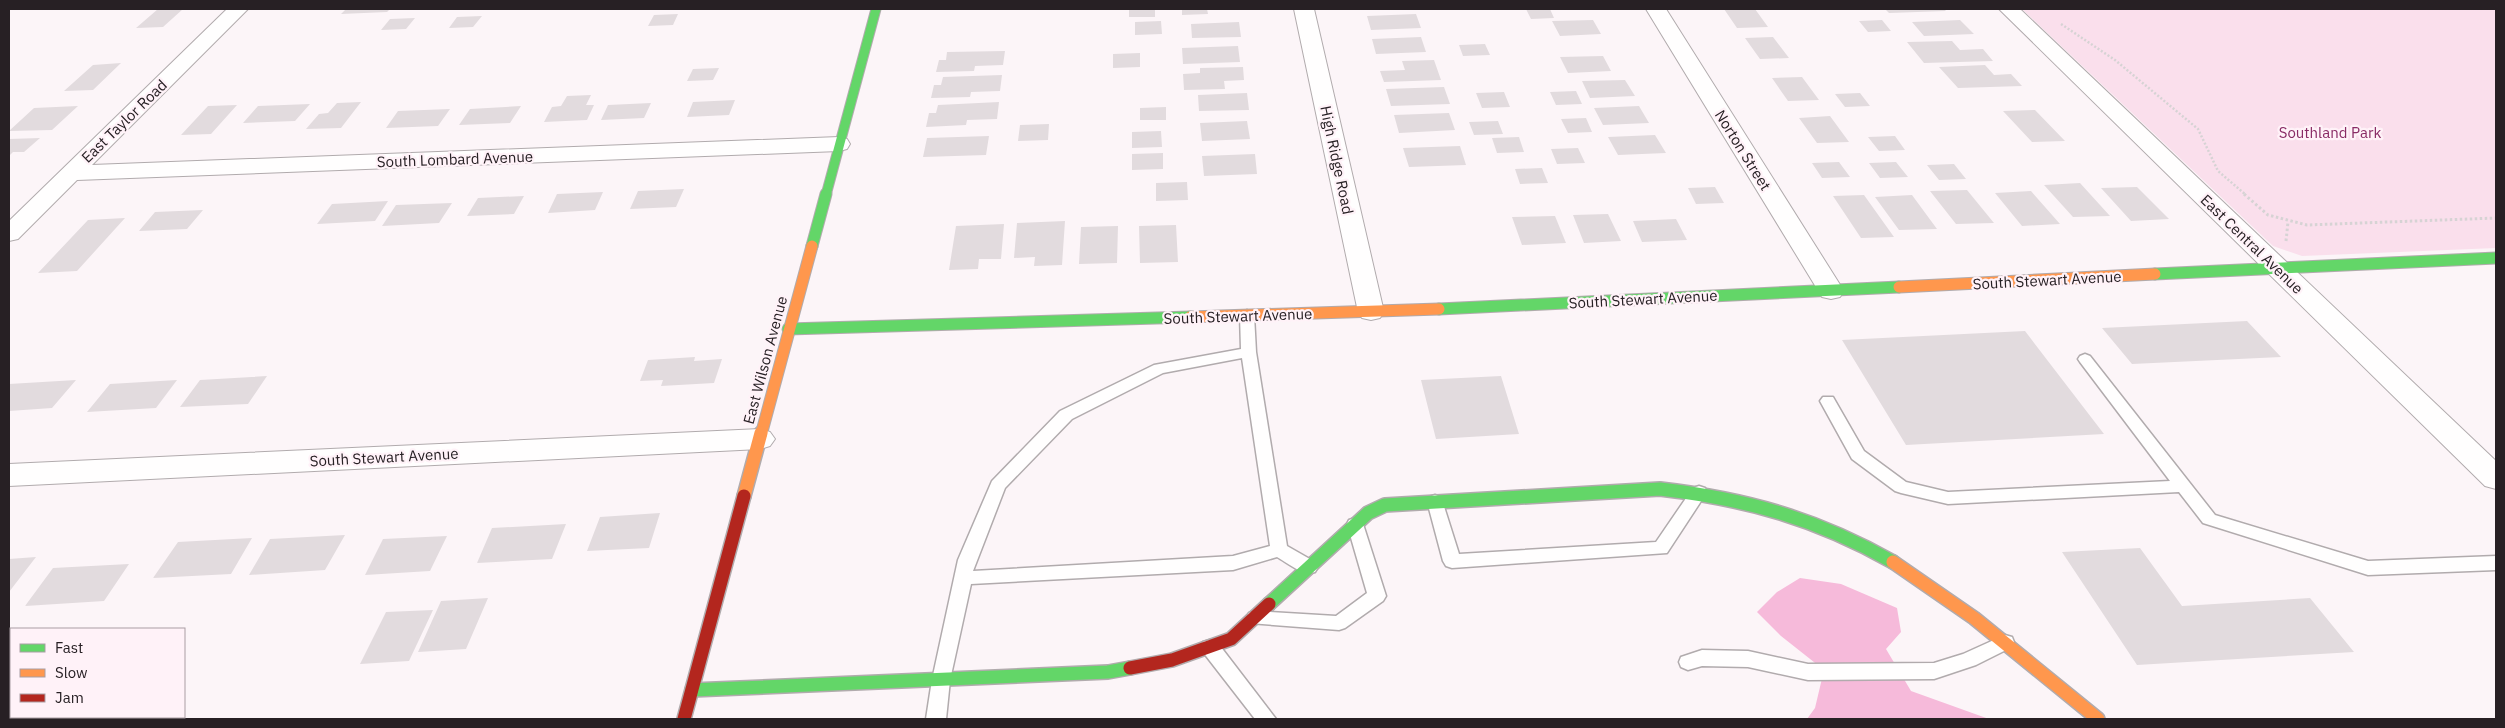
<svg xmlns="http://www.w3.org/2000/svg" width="2505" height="728" viewBox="0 0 2505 728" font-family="'IBM Plex Sans',sans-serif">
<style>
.green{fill:#fadfec}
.water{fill:#f6bada}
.building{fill:#e2dbde}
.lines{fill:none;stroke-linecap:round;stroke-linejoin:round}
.lane-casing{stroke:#b1abad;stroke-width:3}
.street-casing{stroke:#b1abad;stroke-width:2}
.fast-far2-casing{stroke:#b1abad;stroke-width:11}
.fast-far1-casing{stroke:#b1abad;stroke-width:13}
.fast-casing{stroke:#b1abad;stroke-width:16}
.slow-far1-casing{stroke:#b1abad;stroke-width:13}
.slow-casing{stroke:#b1abad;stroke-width:16}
.jam-casing{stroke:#b1abad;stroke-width:16}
.path-far1{stroke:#d6d3d4;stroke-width:2.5;stroke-dasharray:2 2;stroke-linecap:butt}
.path{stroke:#d6d3d4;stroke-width:3;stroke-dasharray:2.5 2.5;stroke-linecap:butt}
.lane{fill:#fffefe;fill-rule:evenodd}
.street{fill:#fffefe;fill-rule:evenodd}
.fast-far2{stroke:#63d668;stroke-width:9}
.fast-far1{stroke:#63d668;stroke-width:11}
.fast{stroke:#63d668;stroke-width:13}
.slow-far1{stroke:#ff974d;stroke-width:11}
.slow{stroke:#ff974d;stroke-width:13}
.jam{stroke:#b3261e;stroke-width:13}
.labels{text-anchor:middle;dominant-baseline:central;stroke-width:4.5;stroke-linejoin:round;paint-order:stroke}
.street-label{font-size:15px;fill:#272024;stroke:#fff2f8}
.park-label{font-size:15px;fill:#892b65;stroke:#fff2f8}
</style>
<rect width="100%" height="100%" fill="#fcf5f8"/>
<path class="green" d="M2022,9H2496V248L2302,256L2273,246Z"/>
<path class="water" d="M1800,578L1841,584L1897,608L1901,632L1886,649L1911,691L1989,719H1807L1815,708L1824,670L1781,636L1757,612L1777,592Z"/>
<path class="building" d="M158,9H183L163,27L136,28Z
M346,9H390L387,12L341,14Z
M1129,9H1155V17H1129Z
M1182,9H1207L1208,14L1182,15Z
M1526,9H1550L1554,18L1531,19Z
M1724,9H1755L1768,27L1737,28Z
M1885,9H1944L1946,11L1889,13Z
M678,14L673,25L648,26L654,15Z
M1416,14L1421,28L1371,30L1367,16Z
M482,16L473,27L449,28L457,17Z
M415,18L406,29L381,30L390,19Z
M1593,20L1601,34L1560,36L1552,21Z
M1882,20L1891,31L1868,32L1859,21Z
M1960,20L1974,34L1924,36L1912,22Z
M1161,21L1162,34L1135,35V22Z
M1239,22L1241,37L1192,38L1191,24Z
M1421,37L1426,52L1376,54L1372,39Z
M1773,37L1789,58L1760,59L1745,38Z
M1952,41L1960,50L1983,49L1993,61L1924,63L1907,42Z
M1485,44L1490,55L1463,56L1459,45Z
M1238,46L1240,62L1183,64L1182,48Z
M1005,51L1003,65L975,66L974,71L936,72L939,60H946L947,52Z
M1140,53V67L1113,68V54Z
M1603,56L1611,71L1568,73L1560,57Z
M1434,60L1441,80L1384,82L1380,71L1405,70L1402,61Z
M121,63L93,90L64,91L93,65Z
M1985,65L1994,75L2011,74L2022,86L1958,88L1939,67Z
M1243,67L1244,80L1224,81L1225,89L1184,90L1183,74L1200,73V68Z
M719,68L713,80L687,81L693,69Z
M1002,75L1000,91L971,92L970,97L931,98L934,85H941L943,77Z
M1802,77L1819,100L1788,101L1772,78Z
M1625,80L1635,96L1590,98L1582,81Z
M1444,87L1450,104L1391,106L1386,89Z
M1576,91L1582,104L1556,105L1550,92Z
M1504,92L1510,107L1482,108L1476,93Z
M1247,93L1249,110L1199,111L1198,95Z
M1860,93L1870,106L1845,107L1835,94Z
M591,95L586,105H594L587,120L544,122L552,107L561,106L567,96Z
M735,100L729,115L687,117L693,102Z
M361,102L341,128L306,129L319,114L328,113L337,103Z
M999,102L997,119L967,120L966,125L926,127L929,113H936L938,105Z
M651,103L644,118L601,120L608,105Z
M310,104L295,121L243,123L258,106Z
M237,105L211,134L181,135L208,106Z
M78,106L52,130L9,131L34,108Z
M521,106L510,123L459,125L470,109Z
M1639,106L1649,123L1603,125L1594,108Z
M1166,107V120H1140V108Z
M450,109L438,126L386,128L398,111Z
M2035,110L2065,141L2032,142L2003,111Z
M1449,113L1455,130L1399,133L1394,115Z
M1830,116L1849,142L1817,143L1799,118Z
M1586,118L1592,132L1568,133L1561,119Z
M1247,121L1250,139L1202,141L1200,123Z
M1498,121L1503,134L1474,135L1469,122Z
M1049,124L1048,140L1018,141L1020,125Z
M1161,131L1162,147L1132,148V132Z
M1655,135L1666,153L1618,155L1608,137Z
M989,136L986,155L923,157L927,138Z
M1895,136L1905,150L1879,151L1868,137Z
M1519,137L1524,152L1497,153L1492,138Z
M40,138L24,152H13L9,156V139Z
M1460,146L1466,165L1409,167L1403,148Z
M1578,148L1585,163L1557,164L1551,149Z
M1163,153V169L1132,170V154Z
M1255,154L1257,174L1204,176L1202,156Z
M1839,162L1850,177L1822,178L1812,163Z
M1896,162L1908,177L1880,178L1869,163Z
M1954,164L1966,179L1939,180L1927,165Z
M1542,168L1548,183L1520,184L1515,169Z
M1187,182L1188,200L1156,201V183Z
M2080,183L2110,216L2073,217L2044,185Z
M1715,187L1724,203L1696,204L1688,188Z
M2137,187L2169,219L2131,221L2101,188Z
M684,189L676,207L630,209L638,191Z
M1967,190L1994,223L1956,224L1930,191Z
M2031,191L2060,224L2022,226L1995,193Z
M603,192L595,210L548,213L557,194Z
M1864,195L1894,237L1861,238L1833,196Z
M1912,195L1937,229L1899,230L1875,197Z
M524,196L514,214L467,216L478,198Z
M388,201L375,221L317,224L332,204Z
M452,203L439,223L382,226L396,205Z
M203,210L187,229L139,231L155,212Z
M1608,214L1621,241L1584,243L1573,215Z
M1555,216L1566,243L1522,245L1512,217Z
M125,218L77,271L38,273L88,220Z
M1676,219L1687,240L1642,242L1633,221Z
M1065,221L1062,265L1034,266L1035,257L1014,258L1017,223Z
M1004,224L1001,259H979L978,269L949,270L956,226Z
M1176,225L1178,262L1140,263L1139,226Z
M1118,226L1117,263L1079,264L1081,227Z
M2247,321L2281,357L2132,364L2102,328Z
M2025,331L2104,434L1906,445L1842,340Z
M695,357L694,361L722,359L714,383L661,386L663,380L640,381L648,360Z
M267,376L248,404L180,407L200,380Z
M1501,376L1519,434L1436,439L1421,380Z
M76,380L52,408L9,411V384Z
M177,380L156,408L87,412L110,384Z
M660,513L649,548L587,551L600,517Z
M566,524L552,559L477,563L492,528Z
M345,535L325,570L249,575L270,539Z
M447,536L430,571L365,575L383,539Z
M252,538L231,574L153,578L178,542Z
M2140,548L2182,606L2310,598L2354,652L2137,665L2062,552Z
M36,557L9,592V559Z
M129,564L104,601L25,606L53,568Z
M488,598L466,649L418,652L441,601Z
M433,610L409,661L360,664L386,612Z"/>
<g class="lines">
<defs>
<path id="lane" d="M1247,310L1254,315L1256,352L1287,546L1315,562L1318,567L1315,572C1302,576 1288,563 1277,557L1233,570L971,584L950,680L946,719H926L932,680L958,560L992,481L1060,411L1154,365L1241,349L1240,315ZM1242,358L1270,546L1233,556L973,571L1005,488L1072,419L1163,373Z
M2085,354L2090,356L2215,515L2368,561L2496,556V570L2368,575L2203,523L2179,492L1948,504L1901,493L1895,491L1852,459L1820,401L1823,397H1833L1864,451L1906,482L1948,492L2170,481L2080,362L2078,359L2080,356Z
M1699,486L1705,488L1707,492L1667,553L1452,568L1446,566L1443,561L1427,501L1429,497L1435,495L1441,497L1459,554L1656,542L1693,488Z
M1355,518L1361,520L1363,524L1386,596L1383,601L1345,628L1339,630L1249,623L1246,618L1249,613L1255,611L1336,616L1367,593L1347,524L1349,520Z
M2005,635L2012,637L2014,642L2012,647L1976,665L1934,679L1808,680L1748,667L1702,666L1688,670L1681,667L1679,662L1681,657L1702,650L1748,651L1808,664L1934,663L1963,654Z
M1210,640L1217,642L1276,719H1255L1203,652L1201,647L1203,642Z"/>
<path id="street" d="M227,9H248L92,165L839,137L847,139L850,144L847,149L839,151L77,180L18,239L9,241V221Z
M1294,9H1314L1384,312L1380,318L1371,320L1362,318L1358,312Z
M1646,9H1666L1844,291L1840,297L1831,299L1822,297Z
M1999,9H2020L2496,461V489L2485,486Z
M760,429L770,432L775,439L770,446L760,449L9,486V464Z"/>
<path id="fast-far2" d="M826,195L876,9"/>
<path id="fast-far1" d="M812,246L826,194
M2155,274L2496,258
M1439,309L1899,287
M788,329L1190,317"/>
<path id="fast" d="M1269,604L1368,513L1385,505L1660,489C1747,499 1817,519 1893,562
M692,690L1108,672L1130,668"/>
<path id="slow-far1" d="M1899,287L2155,274
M1190,317L1439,309
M761,435L812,246"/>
<path id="slow" d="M744,496L761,433
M1893,562L1974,618L2098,719"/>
<path id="jam" d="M1130,668L1172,660L1231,639L1269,604
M684,719L744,496"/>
</defs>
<use href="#lane" class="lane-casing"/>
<use href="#street" class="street-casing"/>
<use href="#fast-far2" class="fast-far2-casing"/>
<use href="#fast-far1" class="fast-far1-casing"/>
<use href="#fast" class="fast-casing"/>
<use href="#slow-far1" class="slow-far1-casing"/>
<use href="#slow" class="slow-casing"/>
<use href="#jam" class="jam-casing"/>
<path class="path-far1" d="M2061,24L2115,60L2198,129L2218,171L2246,195"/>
<path class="path" d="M2244,194L2268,215L2307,225L2496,218
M2286,241L2288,222"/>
<use href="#lane" class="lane"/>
<use href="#street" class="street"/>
<use href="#fast-far2" class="fast-far2"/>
<use href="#fast-far1" class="fast-far1"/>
<use href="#fast" class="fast"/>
<use href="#slow-far1" class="slow-far1"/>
<use href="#slow" class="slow"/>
<use href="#jam" class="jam"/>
</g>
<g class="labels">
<g class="street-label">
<text transform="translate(124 121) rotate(-44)">East Taylor Road</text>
<text transform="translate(1743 150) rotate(58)">Norton Street</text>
<text transform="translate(455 159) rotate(-2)">South Lombard Avenue</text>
<text transform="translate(1337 160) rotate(78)">High Ridge Road</text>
<text transform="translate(2252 244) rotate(44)">East Central Avenue</text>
<text transform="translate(2047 280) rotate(-3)">South Stewart Avenue</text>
<text transform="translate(1643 299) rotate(-3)">South Stewart Avenue</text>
<text transform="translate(1238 316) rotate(-2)">South Stewart Avenue</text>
<text transform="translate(765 360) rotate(-75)">East Wilson Avenue</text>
<text transform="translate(384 457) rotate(-3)">South Stewart Avenue</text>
</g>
<g class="park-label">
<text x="2330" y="132">Southland Park</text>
</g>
</g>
<rect width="2505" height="728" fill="none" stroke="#272024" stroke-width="20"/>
<rect x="10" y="628" width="175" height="90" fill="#fff2f8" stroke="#a99ea3"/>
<rect x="20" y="644" width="25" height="8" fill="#63d668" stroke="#a99ea3"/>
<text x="55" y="653" font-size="15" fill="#272024">Fast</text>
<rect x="20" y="669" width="25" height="8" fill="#ff974d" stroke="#a99ea3"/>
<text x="55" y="678" font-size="15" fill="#272024">Slow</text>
<rect x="20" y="694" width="25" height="8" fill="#b3261e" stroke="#a99ea3"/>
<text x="55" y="703" font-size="15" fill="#272024">Jam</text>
</svg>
